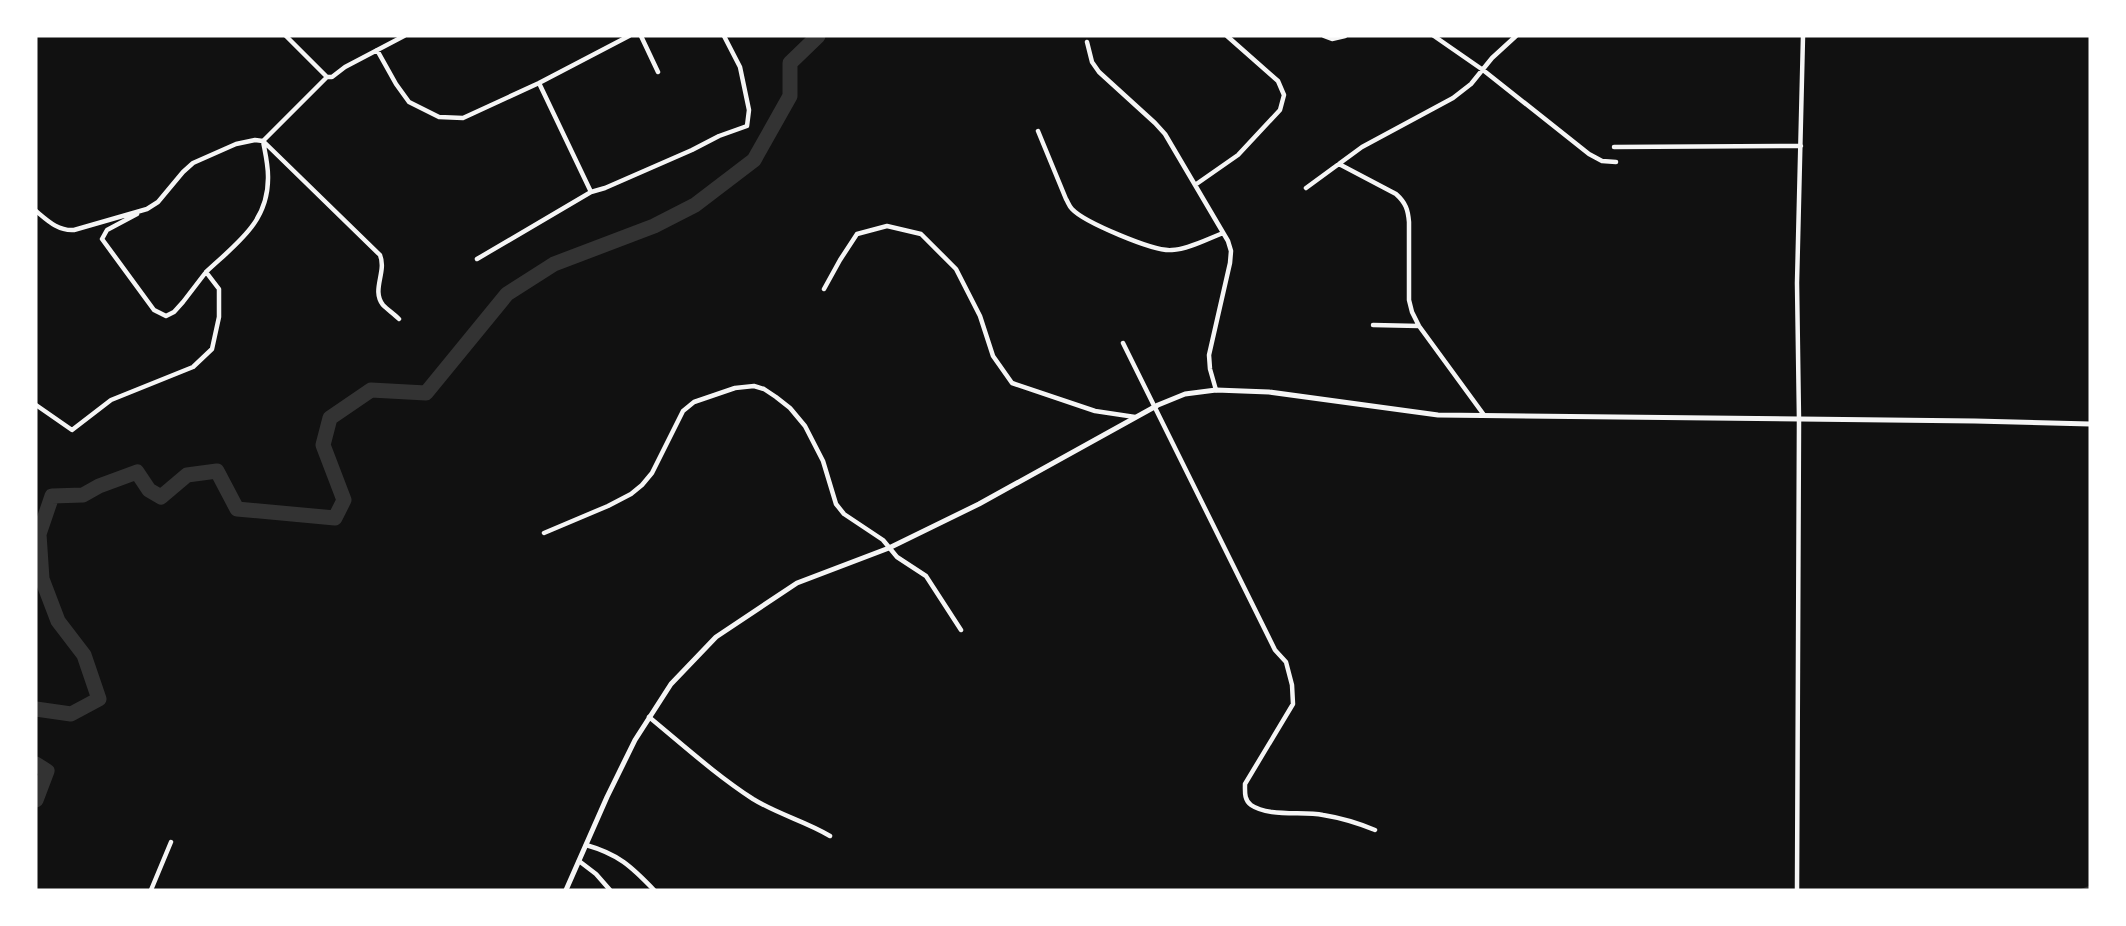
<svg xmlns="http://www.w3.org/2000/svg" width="2126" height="926" viewBox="0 0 2126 926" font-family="Barlow,sans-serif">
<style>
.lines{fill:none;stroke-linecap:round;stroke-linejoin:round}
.stream{stroke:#333;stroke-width:2.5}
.river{stroke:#333;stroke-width:15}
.minor{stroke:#f5f5f5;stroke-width:4.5}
.tertiary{stroke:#f5f5f5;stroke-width:5}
</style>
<rect width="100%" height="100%" fill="#111"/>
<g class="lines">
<path class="stream" d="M2082,890L2090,887"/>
<path class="river" d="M36,709L71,714L99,699L84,655L58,621L42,579L39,534L52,496L83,495L99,486L137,472L149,490L161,497L187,475L217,471L237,509L335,518L344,500L323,445L330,418L371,390L426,393L507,294L554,264L654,226L695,205L754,160L790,96V63L818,36
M36,764L47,771L36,800"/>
<path class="minor" d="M286,36L327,77
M641,36L658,72
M1324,36L1332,39L1345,36
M1434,36L1483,70L1589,154L1602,161L1616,162
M1087,42L1092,62L1099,72L1155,123L1165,134L1228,241L1231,251L1230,263L1209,355L1210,369L1216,390
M377,50L396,84L409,102L439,117L463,118L539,83L629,36
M539,83L591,192
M1038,131L1066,199C1068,202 1069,206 1072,209C1084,222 1154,252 1172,250C1189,249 1207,239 1223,233
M1614,147L1801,146
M1339,164L1396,194C1406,203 1408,210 1409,222V300L1412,312L1419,326L1484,415
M1195,185L1238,155L1280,110L1284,95L1278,81L1227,36
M1306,188L1362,147L1453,98L1471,84L1492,58L1516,36
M36,211C48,221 58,231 74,230L147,209L158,202L183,172L193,163L236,144L255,140L263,141L380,255C387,272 371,290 383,305C388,310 394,314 399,319
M137,214L107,230L102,239L154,310L166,316L174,312L183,302L206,272
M477,259L591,192L605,188L692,150L719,136L747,126L749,110L740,67L724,36
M824,289L840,260L857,234L887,226L921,234L956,269L980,316L993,356L1012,383L1095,411L1135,417
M1373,325L1419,326
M1123,343L1275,650L1286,662L1292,685L1293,704L1245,784C1245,792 1244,800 1251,805C1268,817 1303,811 1323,815C1342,818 1358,823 1375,830
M36,405L72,430L111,400L193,367L212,349L219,317V289L206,272C237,243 269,222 268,176C268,164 265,152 263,141L327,77H332L345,67L404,36
M544,533L608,506L631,494L642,485L652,473L683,411L694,402L735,388L754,386L764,389L776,397L790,408L805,426L823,461L836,504L844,514L883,540L897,557L926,576L961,630
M649,717C683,745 716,775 753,799C779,815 805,821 830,836
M586,845C618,854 631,866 654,890
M579,861L596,874L610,890
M151,890L171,842
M1797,890L1799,420L1797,283L1803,36"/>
<path class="tertiary" d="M566,890L607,797L635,740L671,684L716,637L797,583L889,548L979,504L1158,405L1185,394L1216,390L1269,392L1438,415L1975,421L2090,424"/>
</g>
<rect width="2126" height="926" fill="none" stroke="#ffffff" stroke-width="75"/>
</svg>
